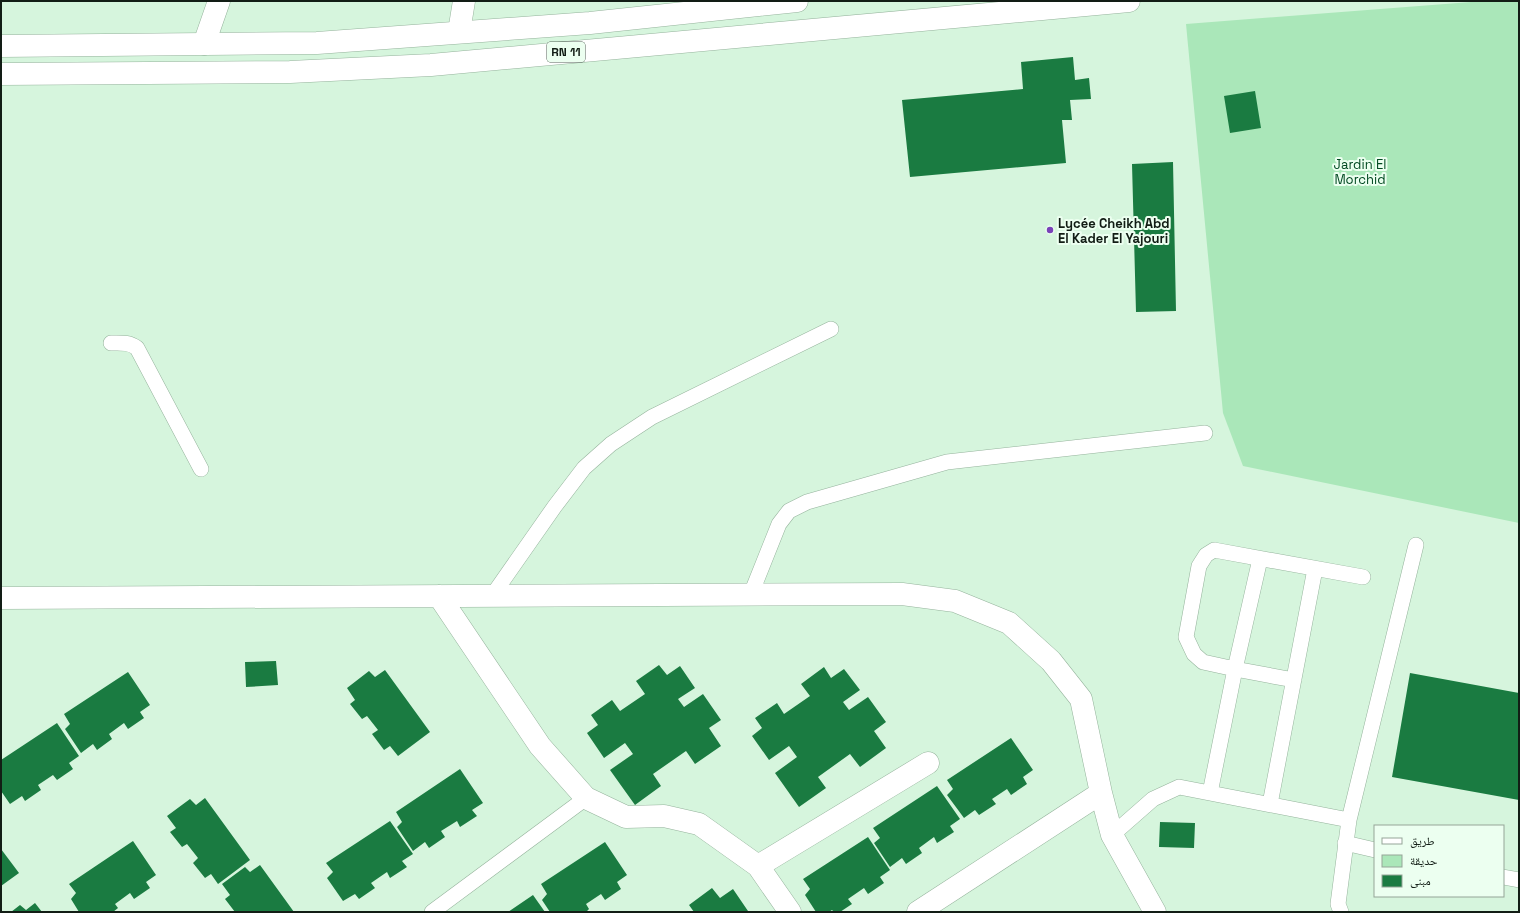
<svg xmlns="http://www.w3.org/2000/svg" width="1520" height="913" viewBox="0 0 1520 913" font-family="'Space Grotesk','Noto Naskh Arabic',sans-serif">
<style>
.green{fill:#aae7b9}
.building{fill:#1a7b41}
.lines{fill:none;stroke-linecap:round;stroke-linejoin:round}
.service-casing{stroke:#95b39c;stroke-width:16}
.minor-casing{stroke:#95b39c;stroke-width:23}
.trunk-casing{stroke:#95b39c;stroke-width:23}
.service{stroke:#fff;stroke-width:15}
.minor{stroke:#fff;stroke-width:22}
.trunk{stroke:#fff;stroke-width:22}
.poi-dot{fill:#7941b8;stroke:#ecfff0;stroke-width:1.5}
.labels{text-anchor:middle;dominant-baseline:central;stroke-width:4;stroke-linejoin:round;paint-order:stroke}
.shield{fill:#ecfff0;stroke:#536157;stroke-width:1}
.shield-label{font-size:12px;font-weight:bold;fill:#121d15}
.park-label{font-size:13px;fill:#014921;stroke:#ecfff0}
.poi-label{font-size:13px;font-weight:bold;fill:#121d15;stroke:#ecfff0;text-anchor:start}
</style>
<rect width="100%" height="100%" fill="#d6f5dd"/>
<path class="green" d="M1484,1H1519V523L1243,466L1223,413L1186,24Z"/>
<path class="building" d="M1073,57L1075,80L1089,78L1091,99L1070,100L1072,120H1062L1066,163L910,177L902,100L1023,89L1021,62Z
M1255,91L1261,128L1230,133L1224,96Z
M1173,162L1176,311L1136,312L1132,164Z
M276,661L278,685L246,687L245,662Z
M659,665L667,675L680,666L695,688L678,699L684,707L703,694L721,720L709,728L721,746L695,764L686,751L653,774L661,786L635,805L610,770L633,754L625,743L604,758L587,733L598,725L591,715L612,700L620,711L645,694L636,681Z
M824,667L831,678L844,669L860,690L843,702L849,710L868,697L886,722L874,731L886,748L860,767L850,754L818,777L826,788L799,807L775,773L797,757L789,746L769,760L752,736L762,728L755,718L777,703L784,714L810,696L801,684Z
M385,670L430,732L398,756L390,746L384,750L372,734L378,730L367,716L362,719L350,704L355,700L347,688L369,671L375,677Z
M128,672L150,705L140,712L144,718L128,729L124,723L109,734L112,739L97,750L93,744L81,753L65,729L70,724L64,714Z
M1410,673L1519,693V800L1392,777Z
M57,723L79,756L69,763L73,769L57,780L53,775L38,785L41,790L25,801L22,796L10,804L1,791V760Z
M1011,738L1033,770L1023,777L1027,784L1011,795L1007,789L992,799L996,804L979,815L975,810L964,818L947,795L953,789L947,780Z
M460,769L483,803L472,810L477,816L460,827L457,821L441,831L445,837L429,848L425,842L413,851L397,827L402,822L396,812Z
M937,786L960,819L950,826L954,832L937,843L934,837L919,848L922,853L906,864L902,858L890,867L874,843L880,838L873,828Z
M205,798L250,860L218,884L211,874L205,878L193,863L198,858L187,844L182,847L170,832L176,828L167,816L190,799L196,805Z
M390,821L413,854L402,861L407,867L390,878L387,872L371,883L375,888L359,899L355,894L343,901L327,878L333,872L326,863Z
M1160,822L1195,823L1194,848L1159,847Z
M868,837L890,870L880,877L884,883L868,894L864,888L848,899L852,904L840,912H834L832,910L829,912H816L805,895L810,889L803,879Z
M133,841L156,875L146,882L150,888L134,899L130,893L115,904L118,908L113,912H79L71,899L76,893L69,884Z
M605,842L627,875L617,882L621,889L605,900L601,894L586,904L589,909L586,912H550L542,900L547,894L541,884Z
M1,849L19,873L1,886Z
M260,865L294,912H243L242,911L235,912L225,899L230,895L222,884L245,867L250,872Z
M712,888L720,898L733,889L748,911L694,912L689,905Z
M533,895L545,912H508Z
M35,903L42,912H11L20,905L26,910Z"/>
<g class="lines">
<defs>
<path id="service" d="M111,343C121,343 129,342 137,348L201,469
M1260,559L1235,669L1294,680
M751,594L779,524L789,511L807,502L947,462L1205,433
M492,596L555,506L584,468L611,444L652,417L831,329
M1210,793L1235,669L1203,662L1194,654L1186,637L1199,566L1206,555L1214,550L1363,577
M1270,804L1315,569
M1349,820L1416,545
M1112,835L1153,799L1179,787L1349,820L1338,904L1341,912
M1345,843L1375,850
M1503,877L1519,880
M432,912L586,798"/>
<path id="minor" d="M459,32L464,1
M204,44L219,1
M439,596L540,746L586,798L626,817L664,816L699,824L758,866L790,912
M1,598L902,594L955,601L1009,623L1051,661L1081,699L1101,793L1112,835L1155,912
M758,866L928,763
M918,912L1101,793"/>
<path id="trunk" d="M1,46L317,43L590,23L797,1
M1,74L290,72L431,65L1129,1"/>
</defs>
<use href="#service" class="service-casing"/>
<use href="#minor" class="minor-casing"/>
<use href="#trunk" class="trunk-casing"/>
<use href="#service" class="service"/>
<use href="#minor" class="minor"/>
<use href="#trunk" class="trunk"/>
</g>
<circle class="poi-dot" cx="1050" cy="230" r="4"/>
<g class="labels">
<rect class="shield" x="547" y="42" width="38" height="20" rx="3"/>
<g class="shield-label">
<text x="566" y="52">RN 11</text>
</g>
<g class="park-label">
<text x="1360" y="164">Jardin El<tspan x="1360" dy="15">Morchid</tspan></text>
</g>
<g class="poi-label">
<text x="1058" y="223">Lycée Cheikh Abd<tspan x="1058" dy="15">El Kader El Yajouri</tspan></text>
</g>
</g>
<rect width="1520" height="913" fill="none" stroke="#121d15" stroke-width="4"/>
<rect x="1374" y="825" width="130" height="72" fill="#ecfff0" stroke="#95a598"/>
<rect x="1382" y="838" width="20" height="6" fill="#ffffff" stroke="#95a598"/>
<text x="1410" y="845" font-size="12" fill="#121d15">طريق</text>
<rect x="1382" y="855" width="20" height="12" fill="#aae7b9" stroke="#95a598"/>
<text x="1410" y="865" font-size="12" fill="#121d15">حديقة</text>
<rect x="1382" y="875" width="20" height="12" fill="#1a7b41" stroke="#95a598"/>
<text x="1410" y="885" font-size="12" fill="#121d15">مبنى</text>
</svg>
